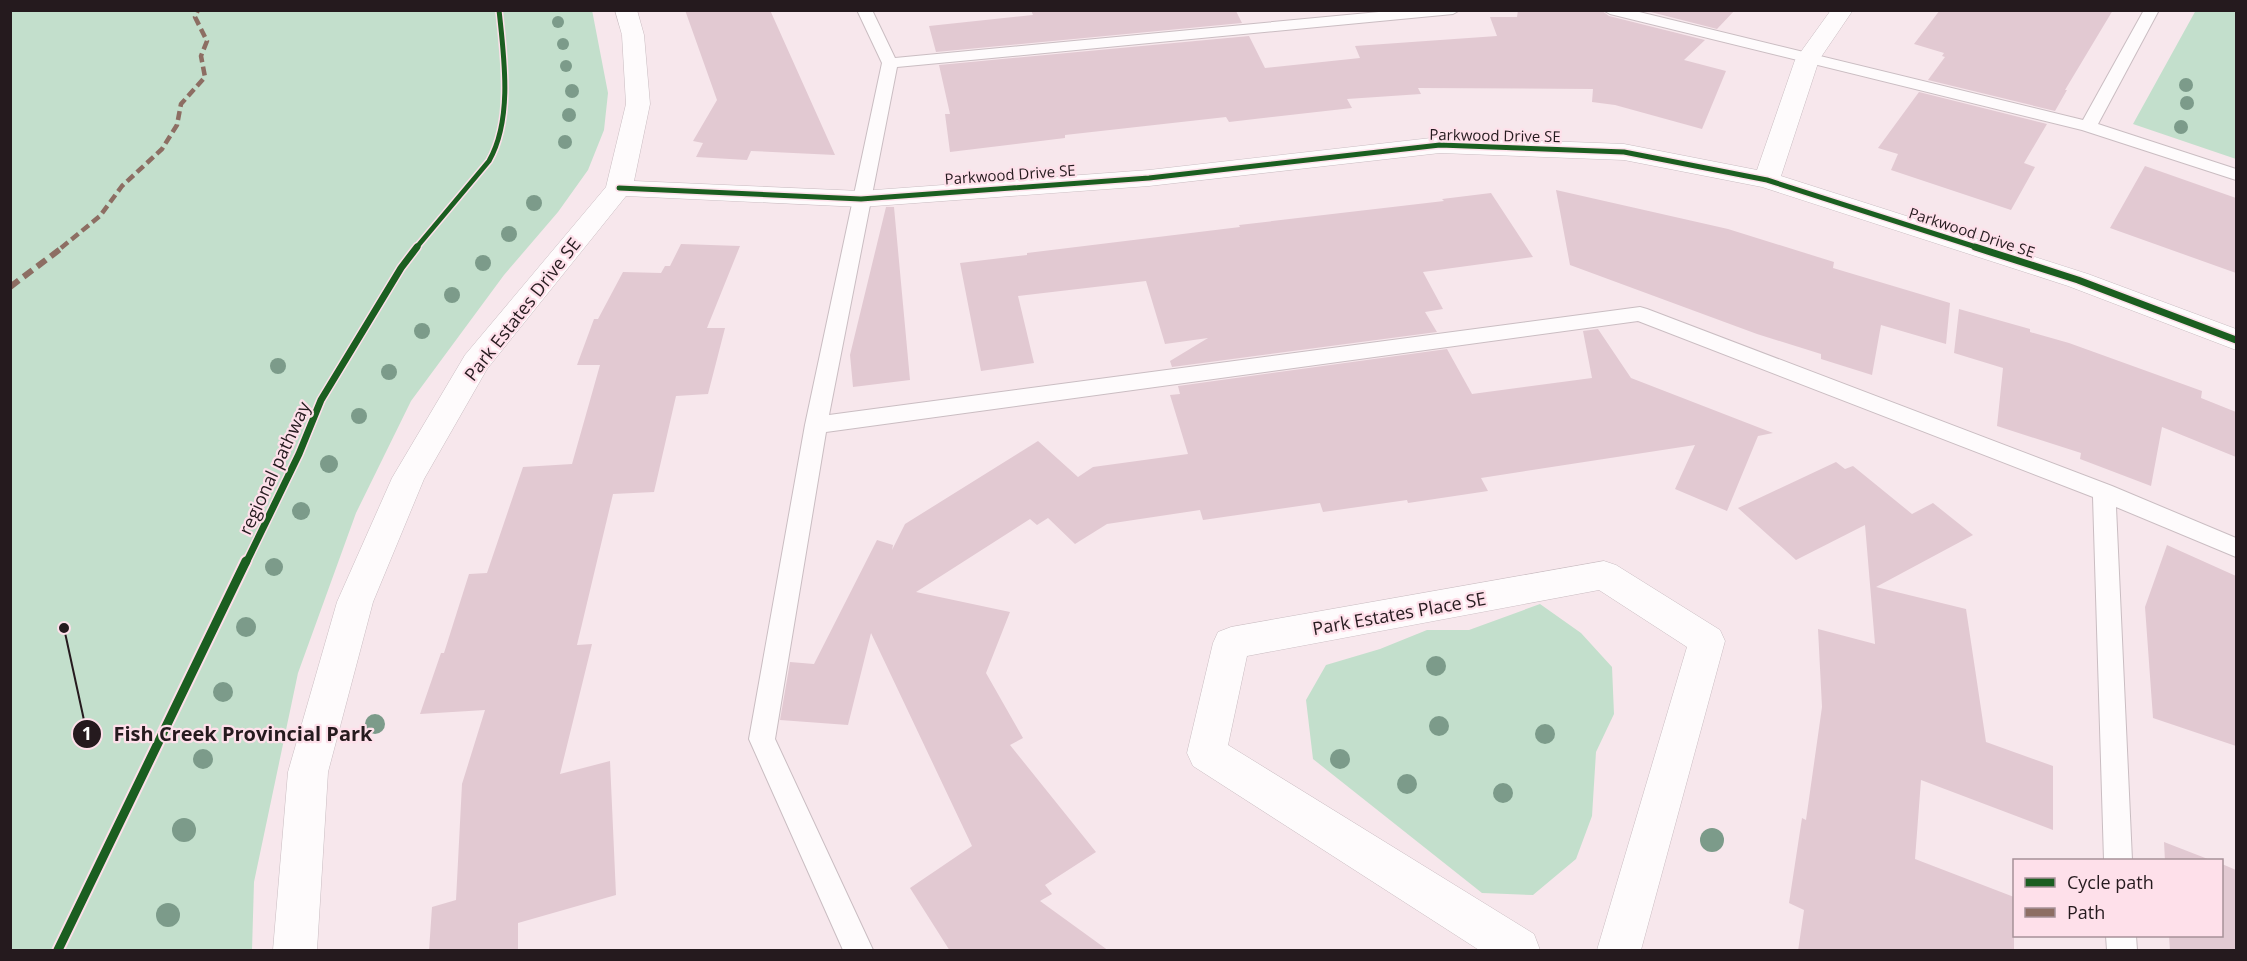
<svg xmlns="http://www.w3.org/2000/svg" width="2247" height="961" viewBox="0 0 2247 961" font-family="'Open Sans',sans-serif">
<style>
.green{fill:#c3dfcc}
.building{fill:#e2c9d2}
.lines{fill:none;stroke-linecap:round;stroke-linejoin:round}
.service-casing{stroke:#cabdc2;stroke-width:2}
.minor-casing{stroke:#cabdc2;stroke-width:1}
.service{fill:#fefbfc;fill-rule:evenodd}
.minor{fill:#fefbfc;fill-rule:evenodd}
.quiet-far1{stroke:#8d6e63;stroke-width:4.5;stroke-dasharray:9 4.5;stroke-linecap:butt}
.quiet{stroke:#8d6e63;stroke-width:6;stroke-dasharray:11 6;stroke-linecap:butt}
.cycleway-far2-casing{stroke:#fee0ea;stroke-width:8}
.cycleway-far1-casing{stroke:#fee0ea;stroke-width:10}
.cycleway-casing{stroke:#fee0ea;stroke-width:13}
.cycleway-far2{stroke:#1b5e20;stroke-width:5}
.cycleway-far1{stroke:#1b5e20;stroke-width:7}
.cycleway{stroke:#1b5e20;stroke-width:9}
.tree{fill:#7c9b8a}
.labels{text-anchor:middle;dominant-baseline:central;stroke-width:4.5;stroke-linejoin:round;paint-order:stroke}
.far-street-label{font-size:15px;fill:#251a1e;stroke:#fee0ea}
.street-label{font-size:18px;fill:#251a1e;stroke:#fee0ea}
.leader{fill:none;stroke:#251a1e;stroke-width:2}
.callout-dot{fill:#251a1e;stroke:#fee0ea;stroke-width:2}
.mark-label{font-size:18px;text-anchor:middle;font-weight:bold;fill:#fff}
.callout-label{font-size:20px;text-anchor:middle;font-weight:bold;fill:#251a1e;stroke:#fee0ea;stroke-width:4.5;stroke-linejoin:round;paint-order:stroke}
</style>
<rect width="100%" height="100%" fill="#f7e7ec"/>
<path class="green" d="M592,10L608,93L604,130L588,170L558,212L504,275L411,401L356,513L298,673L254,882L252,950H11V11Z
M2196,10L2236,11V159L2133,124Z
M1540,604L1581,633L1612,667L1614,714L1596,752L1592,816L1576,859L1533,895L1482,893L1313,759L1306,700L1326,665L1380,649L1427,630H1469Z"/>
<path class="building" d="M685,10H770L835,155L751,151L747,160L696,157L703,143L693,141L717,100Z
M1031,10L1236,11L1242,23L936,52L929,26L1033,15Z
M1518,10H1601L1609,16L1705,40L1684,60L1726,71L1702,129L1615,105L1592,102L1593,89L1418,88L1421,94L1347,99L1352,108L1229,122L1226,117L1065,135V138L950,152L945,114H950L939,65L1249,36L1265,68L1360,58L1355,46L1497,36L1490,17H1517Z
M1643,10H1735L1717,29Z
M1940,10H2113L2065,90H2067L2055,111L1928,80L1945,57L1942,56L1944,53L1914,44Z
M1919,92L2047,124L2024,163L2035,167L2011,210L1891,170L1898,154L1878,148Z
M2145,166L2236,198V273L2110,228Z
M1556,190L1728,229L1834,262L1833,268L1950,303L1946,344L1881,325L1872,375L1821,359V354L1757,334L1570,265Z
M1491,193L1533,257L1423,272L1443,309L1425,312L1437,332L1172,367L1170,361L1208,338L1165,344L1146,281L1018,296L1034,363L981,371L960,263L1027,255V253L1240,227L1239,225L1444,201L1442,199Z
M886,207H894L910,380L853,387L850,355Z
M681,244L740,246L707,328H725L708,394L676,396L654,492L613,494L577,645L592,644L560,774L610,761L616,895L518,923V951H429L432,907L456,900L462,784L485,710L420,714L441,653H444L469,574L487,573L523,467L572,464L600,365H577L594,319H598L623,272L661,273L665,266H670Z
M1959,309L2030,329V332L2069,343L2202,391L2201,398L2236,412V457L2162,427L2151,486L2080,459L2081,453L1997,426L2003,368L1954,353Z
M1598,329L1631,378L1773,433L1758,436L1727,511L1675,489L1695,445L1481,478L1488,491L1408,503L1407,500L1323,512L1320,503L1203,520L1200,510L1107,524L1075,544L1048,518L1037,525L1030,519L916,592L1010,612L986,673L1023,738L1010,745L1096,852L1045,885L1052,894L1040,901L1109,951H950L910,888L972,846L871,633L848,725L780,720L790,662L814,664L877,540L893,545L892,550L905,524L1038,441L1078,477L1093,467L1188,454L1170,395L1180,394L1178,386L1447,349L1472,394L1592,378L1583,331Z
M1836,462L1845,469L1853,466L1912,514L1933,503L1973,535L1876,587L1966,609L1986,742L2053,766V830L1921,780L1915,859L2014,897V951H1798L1804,910L1789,903L1802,818L1806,820L1822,707L1818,629L1875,644L1865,525L1796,560L1738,508Z
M2167,545L2236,576V746L2153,718L2145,607Z
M2164,842L2213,861H2165Z
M2222,864L2236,870V951H2170L2169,936H2222Z"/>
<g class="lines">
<defs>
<path id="service" d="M857,10H872L895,58L1400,10H1460L1453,14L897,67L829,415L1640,307L1647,309L2112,486L2236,538V557L2116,507L2132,860H2104L2093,497L1638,321L826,432L775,739L873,950H843L749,739L805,425L882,63Z
M1603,10H1631L2083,120L2144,10H2159L2098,124L2236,169V180L2082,130L1610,14Z
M2106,936H2136L2137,950H2107Z"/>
<path id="minor" d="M615,10H637L644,35L650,104L634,181L861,191L1149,170L1440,137L1624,144L1757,170L1795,60L1831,10H1853L1819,60L1781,176L2088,274L2236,329V350L2068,286L1762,187L1624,160L1440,153L1149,186L861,207L626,196L487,369L424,479L373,602L328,772L317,950H273L288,772L337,602L392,478L465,355L606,187L626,104L622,35Z
M1604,561L1616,565L1720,630L1725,641L1641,950H1597L1687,647L1599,590L1247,656L1228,745L1534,934L1540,950H1479L1193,766L1187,753L1213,643L1218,632L1231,627Z"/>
</defs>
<use href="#service" class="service-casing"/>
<use href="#minor" class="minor-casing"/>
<use href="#service" class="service"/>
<use href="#minor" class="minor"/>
<path class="quiet-far1" d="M61,248L100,216L122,186L162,149L177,125L181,104L205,77L201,56L207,41L195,17L198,10"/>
<path class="quiet" d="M10,287L63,247"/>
<defs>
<path id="cycleway-far2" d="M619,188L861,199L1149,178L1440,145L1624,152L1767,180L1979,248
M416,248L489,161C513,119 504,57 499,10"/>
<path id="cycleway-far1" d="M1975,247L2078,280L2236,340
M246,563L299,454L321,400L401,268L417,247"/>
<path id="cycleway" d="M58,950L246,561"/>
</defs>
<use href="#cycleway-far2" class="cycleway-far2-casing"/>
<use href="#cycleway-far1" class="cycleway-far1-casing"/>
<use href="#cycleway" class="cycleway-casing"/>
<use href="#cycleway-far2" class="cycleway-far2"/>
<use href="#cycleway-far1" class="cycleway-far1"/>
<use href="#cycleway" class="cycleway"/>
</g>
<g class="tree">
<circle cx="558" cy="22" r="6"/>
<circle cx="563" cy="44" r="6"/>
<circle cx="566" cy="66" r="6"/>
<circle cx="2186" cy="85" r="7"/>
<circle cx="572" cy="91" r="7"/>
<circle cx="2187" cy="103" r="7"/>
<circle cx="569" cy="115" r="7"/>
<circle cx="2181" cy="127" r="7"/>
<circle cx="565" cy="142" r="7"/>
<circle cx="534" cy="203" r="8"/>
<circle cx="509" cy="234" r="8"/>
<circle cx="483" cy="263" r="8"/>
<circle cx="452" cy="295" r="8"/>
<circle cx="422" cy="331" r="8"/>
<circle cx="278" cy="366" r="8"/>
<circle cx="389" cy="372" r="8"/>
<circle cx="359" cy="416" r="8"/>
<circle cx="329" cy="464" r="9"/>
<circle cx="301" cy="511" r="9"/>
<circle cx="274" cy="567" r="9"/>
<circle cx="246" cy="627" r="10"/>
<circle cx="1436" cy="666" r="10"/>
<circle cx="223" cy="692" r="10"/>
<circle cx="375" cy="724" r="10"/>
<circle cx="1439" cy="726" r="10"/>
<circle cx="1545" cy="734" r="10"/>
<circle cx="203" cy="759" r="10"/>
<circle cx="1340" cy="759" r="10"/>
<circle cx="1407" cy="784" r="10"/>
<circle cx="1503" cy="793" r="10"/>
<circle cx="184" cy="830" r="12"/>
<circle cx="1712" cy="840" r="12"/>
<circle cx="168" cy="915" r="12"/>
</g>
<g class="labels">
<g class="far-street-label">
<text transform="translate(1495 135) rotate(1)">Parkwood Drive SE</text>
<text transform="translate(1010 174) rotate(-4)">Parkwood Drive SE</text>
<text transform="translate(1972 232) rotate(18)">Parkwood Drive SE</text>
</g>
<g class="street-label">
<text transform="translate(522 309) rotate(-52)">Park Estates Drive SE</text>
<text transform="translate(274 468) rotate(-65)">regional pathway</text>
<text transform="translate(1399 613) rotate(-10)">Park Estates Place SE</text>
</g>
</g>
<path class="leader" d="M64 628L87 734"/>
<g class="callout-dot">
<circle cx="64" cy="628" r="6"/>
<circle cx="87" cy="734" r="15"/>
</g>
<g class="mark-label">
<text x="87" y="740">1</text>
</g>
<g class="callout-label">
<text x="243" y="741">Fish Creek Provincial Park</text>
</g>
<rect width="2247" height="961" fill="none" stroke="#251a1e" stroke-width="24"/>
<rect x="2013" y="859" width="210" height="78" fill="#fee0ea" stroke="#a79198" stroke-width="1.5"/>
<rect x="2025" y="878" width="30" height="9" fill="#1b5e20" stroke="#a79198" stroke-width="1.5"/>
<text x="2067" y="889" font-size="18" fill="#251a1e">Cycle path</text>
<rect x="2025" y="908" width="30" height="9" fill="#8d6e63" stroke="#a79198" stroke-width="1.5"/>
<text x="2067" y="919" font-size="18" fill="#251a1e">Path</text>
</svg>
